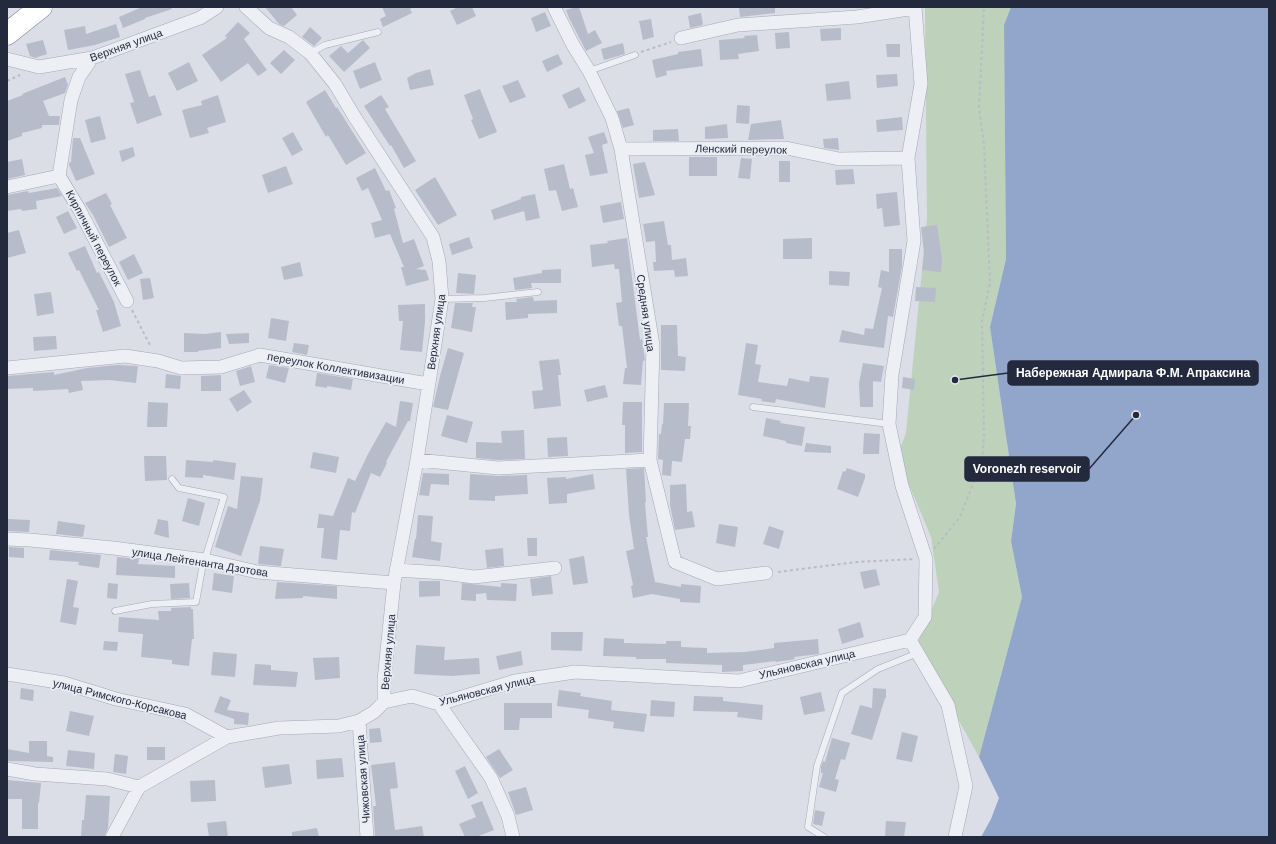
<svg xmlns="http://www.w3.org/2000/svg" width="1276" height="844" viewBox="0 0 1276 844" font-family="Arial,sans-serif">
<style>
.green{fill:#bed1bb}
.water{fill:#92a6cb}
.building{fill:#b7bcca}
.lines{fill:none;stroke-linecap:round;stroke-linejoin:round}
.lane-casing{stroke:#a4a8b4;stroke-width:7}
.street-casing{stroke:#a4a8b4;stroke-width:14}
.highway-casing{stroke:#81899e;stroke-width:23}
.path{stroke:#b9bcc5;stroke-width:2;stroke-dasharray:3 3;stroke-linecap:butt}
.lane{stroke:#edeff5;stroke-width:6}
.street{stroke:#edeff5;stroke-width:13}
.highway{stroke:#fff;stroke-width:22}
.labels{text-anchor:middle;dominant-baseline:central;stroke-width:3.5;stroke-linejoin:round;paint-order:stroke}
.street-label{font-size:11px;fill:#242a3e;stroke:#eaedf4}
.leader{fill:none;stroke:#242a3e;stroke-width:1.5}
.callout-dot{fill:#242a3e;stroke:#eaedf4;stroke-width:1.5}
.callout{fill:#242a3e;stroke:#242a3e;stroke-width:1.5}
.callout-label{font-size:12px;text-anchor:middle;font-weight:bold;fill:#fff}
</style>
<rect width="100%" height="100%" fill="#dbdee7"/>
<path class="green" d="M925,7H1011L1004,25L1006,259L990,327L1016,504L1011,541L1022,597L979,757L917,645L939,592L931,537L897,456L906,433L927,219Z"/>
<path class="water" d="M1011,7H1269V837H981L991,819L999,798L979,757L1022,597L1011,541L1016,504L990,327L1006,259L1004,25Z"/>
<path class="building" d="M142,7H171L172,9L145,18V19L123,28L119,17Z
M265,7H291L297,15L284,26L279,24Z
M382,7H414L410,9L412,13L383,27L380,19L386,16Z
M458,7H472L476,16L457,25L450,11Z
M577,7H579L588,34L595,30L602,43L586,51L569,18L566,10Z
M739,7H775V13L740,17Z
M545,12L551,26L536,32L531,18Z
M701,13L703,25L690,28L688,16Z
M651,19L654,37L643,40L639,21Z
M238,22L250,33L244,39L267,70L258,76L248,63L221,82L202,55L227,38L225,36Z
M116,24L120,37L95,45L68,50L64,30L85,26L86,34Z
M310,27L322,38L314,46L302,37Z
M841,28V40L821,41L820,29Z
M789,32L790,48L776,49L775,33Z
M757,35L759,51L738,54L739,59L720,60L719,40L745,38L744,36Z
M43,40L47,54L35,58L30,56L26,44Z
M363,40L370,48L344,72L329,56L341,46L348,53Z
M623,43L625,54L604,60L601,49Z
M886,44H900V57H887Z
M701,49L703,66L666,71L667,75L656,78L652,60L678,54V52Z
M284,50L295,60L281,74L270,63Z
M558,54L563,64L547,72L542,61Z
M189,62L198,81L177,91L168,73Z
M375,62L382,80L360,89L353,71Z
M430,69L434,85L410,90L407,78L416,73Z
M140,70L149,97L155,95L162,115L137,124L130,103L134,102L125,74Z
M897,74L898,86L877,88L876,75Z
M65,77L68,85L65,93L43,101L49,116H60L59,125H42V128L22,133V136L7,141V101L23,95L22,94Z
M518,80L526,97L510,103L502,86Z
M849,81L851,99L827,101L825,84Z
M579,87L586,101L569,109L562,95Z
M480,89L497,132L479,139L471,120L473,119L464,95Z
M325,90L336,108L337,107L366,153L346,165L328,135L326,137L306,102Z
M218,95L226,122L207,128L209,133L190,138L182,110L202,105L201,101Z
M381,95L389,107L385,109L416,161L404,168L391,145L390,146L364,106Z
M737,105L750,106L749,124L736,123Z
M629,108L634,125L623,128L617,111Z
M100,116L106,139L91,143L85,120Z
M902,117L903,130L877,132L876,120Z
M781,120L784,139L748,140L751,124Z
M727,124L728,138L705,139V127Z
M678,129L679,141H653V130Z
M293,132L303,150L292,156L282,138Z
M604,132L608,143L602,145L608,173L590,176L585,155L594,153L588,137Z
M73,138H80L95,174L76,181L69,165V163L71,162Z
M838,138L839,150L824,148L823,139Z
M133,147L135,156L122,162L119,151Z
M689,157H717V176H689Z
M741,158L752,159L750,179L738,178Z
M22,159L25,175L7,179V162Z
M779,161H790V182H779Z
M645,162L655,195L639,198L633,164Z
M564,164L570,189L573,188L578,207L562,211L556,190L549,191L544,169Z
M286,166L293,184L268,193L262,175Z
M375,168L386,191L389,190L396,208L394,209L403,243L414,239L424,266L416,269L426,270L429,280L406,286L401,267H404L390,234L375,238L371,223L382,220L368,188L362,191L356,178Z
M853,169L855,184L836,185L835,170Z
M435,177L457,215L438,225L415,190Z
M57,188L62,196L36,201L37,209L22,211L21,209L7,211V195L28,191L29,193L46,190Z
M897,192L900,225L884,227L882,208L877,209L876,194Z
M106,193L112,204L110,205L127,238L109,247L93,215L85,203Z
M535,194L540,218L526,221L524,211L494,220L491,210L521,199V197Z
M621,202L624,219L603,223L600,206Z
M68,211L77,228L64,234L56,217Z
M664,221L668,245H671L672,260L686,258L688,276L675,277L674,270L654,271L653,262H656L655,241L646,242L643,224Z
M937,225L942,259L941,272L922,270L924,254L921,227Z
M19,230L26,253L7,258V233Z
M469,237L473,248L452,255L449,244Z
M627,238L640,340L642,339L645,360L643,361L641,385L623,384L625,368H627L622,326H619L616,303L622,302L619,269H615L614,264L592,267L590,245L608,243L607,241Z
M812,238V259H783V239Z
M85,246L97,273L99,272L114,302L121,326L103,332L96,310H99L79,270L77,271L68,253Z
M889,249H902V266L893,317L888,316L884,348L839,342L842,330L864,335L865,328L873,329L882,288L878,287L881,270L889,272Z
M134,254L143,273L128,280L119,262Z
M300,262L303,276L284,280L281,267Z
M561,269V283H531L532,288L515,290L513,278L542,273V270Z
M829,271L850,272L849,286L829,285Z
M458,273L476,275L474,294L456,293Z
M150,278L154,298L143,300L140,279Z
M916,287L936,288L935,302L915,301Z
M51,292L54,313L37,316L34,294Z
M533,297L534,301L557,300V313L528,314V318L506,320L505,302H517L516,299Z
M455,303H473L472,307H476L472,332L451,328Z
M425,304V322L422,352L400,350L403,321H399L398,305Z
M271,318L289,321L286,341L268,338Z
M661,325H677L678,356L686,357L685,371L661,370Z
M221,332V348L198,351V352H184V333L205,334Z
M249,333V343L229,344L226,334Z
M56,336L57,349L34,351L33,337Z
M294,343L309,345L307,355L292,352Z
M746,343L758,345L755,364L761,365L758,382L787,386L789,378L809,382L810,376L829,378L825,408L776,399L775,403L761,401L762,399L738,395Z
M448,348L464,353L448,410L433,407L440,376Z
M559,359L561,375H558L561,406L534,409L532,391L543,390L539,361Z
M863,363L884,366L881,382L873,381V407H860L859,383Z
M117,365L138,366L136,383L109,380L81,381L83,390L69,393L68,389L33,391V388L7,389V376L54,372V375L87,368Z
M269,365L289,368L285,383L266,378Z
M251,366L255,382L240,386L236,371Z
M317,373L353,379L351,390L327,386V388L315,386Z
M166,374L181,376L180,389L165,388Z
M221,375V391H201V376Z
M903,377L915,379L914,390L902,388Z
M605,385L608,397L587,402L584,390Z
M244,390L252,402L237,412L229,399Z
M400,401L413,403L410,421H408L386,462L387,463L380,477L371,473L355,513L352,512L350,531L340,530L337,560L321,558L324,528H317L319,514L333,516L348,478L355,481L368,454L386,422L396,427Z
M148,402L168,403L167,427H147Z
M623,402H642V452L625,453V425H622Z
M664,403H689L688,426H691L690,439H685L682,462L672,461L671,476L662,475L663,460L658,459L659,434H661L662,424H663Z
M447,415L473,422L467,443L441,436Z
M766,418L781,421L780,423L805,427L802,446L786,443V441L763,436Z
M524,430L525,459L498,460L476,458V442L502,443L501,431Z
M864,433L880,434L879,454H863Z
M567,437L568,456L548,457L547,438Z
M806,443L831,446V453L804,452Z
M313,452L339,457L336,473L310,468Z
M144,456H166L167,480L145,481Z
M186,460L213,462V460L236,463L234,480L203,475V478L185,477Z
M644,468L646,502L645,503L648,537H646L655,582L681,587V584L701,586L700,603L680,602V599L652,594L633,598L631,586L633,585L626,551L634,549L629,515L626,469Z
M847,468L865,474V478L858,497L837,489L843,471L845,472Z
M423,473L449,474V485L431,484L429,496L419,495Z
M470,474L498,476L526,475H527L528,494L495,496V501L469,500Z
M593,474L595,489L567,494V503L549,504L547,478L566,477V479Z
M241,476L263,478L260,501L241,556L215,547L228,506L237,509Z
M686,484L687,512L692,511L695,527L675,530L670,505V485Z
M188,498L205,503L199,526L182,521Z
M418,515L433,516L431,541L442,543L440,561L412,557L415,539H416Z
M8,519L30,520L29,532L8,531Z
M158,519L168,521L169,538L154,534Z
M58,521L85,525L83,537L56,534Z
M719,524L738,527L735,547L716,543Z
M769,526L784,531L779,549L763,544Z
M527,538H537V556H528Z
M260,546L284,549L281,566L258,564Z
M9,547L24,548V558L9,557Z
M503,548L504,566L487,568L485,550Z
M50,550L101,555L99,568L78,565L79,562L49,560Z
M584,556L588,583L573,585L569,559Z
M117,557L139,559L138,564L175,566V578L116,575Z
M876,569L880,585L864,589L860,572Z
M214,573L234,576L232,593L212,590Z
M551,576L553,594L532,596L530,579Z
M67,579L78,581L73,607L79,608L76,625L60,622Z
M419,581H440V596L419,597Z
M277,582L337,586V599L303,596V598L275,599Z
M108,583L118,584L117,599L107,598Z
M189,583L190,598L171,599L170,584Z
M462,583L501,587V583L517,584L516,601L487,600L486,593L476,594V601L461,600Z
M191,607V609H193L194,639H192L189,666L172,664V660L141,657L143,634L118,632L119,617L159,620L158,611H171V608Z
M860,622L864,637L842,644L838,629Z
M551,632H583L582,651L551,650Z
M604,638L624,639V643L666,644V641H681V647L707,648V653L745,652L774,648V643L818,639L819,654L794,657L795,659L790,660L776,662L775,661L743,665V671L722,672V665L666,663V659H636V657L603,656Z
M104,641L118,642L117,651L103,650Z
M416,645L445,647L444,660L479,658L480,674L451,676L414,674Z
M521,651L523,665L499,670L496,656Z
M213,652L237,654L235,677L211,675Z
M339,657L340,678L315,680L313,658Z
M255,664L271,665V670L298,672L296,687L253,685Z
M21,688L34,690L33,701L20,699Z
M873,688L886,689V698H885L872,740L851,734L860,705L872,708Z
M559,690L581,693L580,696L612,701L611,710L647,714L644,732L613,728L614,722L588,718L589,710L557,706Z
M821,692L825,711L804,715L800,697Z
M220,696L231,700L227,710L249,713L248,725L234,724V719L214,712Z
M694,696L723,697V701L763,705L762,720L737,717L738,712L693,711Z
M651,700L675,702L674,717L650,716Z
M504,703H552V718H520L519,730H504Z
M70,711L94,716L89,736L66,731Z
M380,728L382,742L370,743L369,729Z
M902,732L918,736L912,762L896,759Z
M832,738L850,743L845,760L841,759L835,779L839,780L836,792L819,787L823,773H821V767L823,761L825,762Z
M29,741H47V756L53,757V762L7,761V749L29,753Z
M147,747H165V760H147Z
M499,749L513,770L500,778L486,757Z
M68,750L95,753L94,769L66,766Z
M115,754L128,756L126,774L113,772Z
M342,758L344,777L317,779L316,760Z
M395,762L398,788L390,789L395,830L422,826L424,837H375L373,806H376L371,765Z
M289,764L292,784L265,788L262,767Z
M465,766L478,793L468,799L455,771Z
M7,780L41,783L39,803L38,802V829H22V799H7Z
M215,780L216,801L191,802L190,781Z
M526,787L533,810L516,815L508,792Z
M86,795L110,796L108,828L104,837H81L82,820H84Z
M482,801L494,830L476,837H465L459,824L476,817L471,805Z
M815,810L825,812L822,826L813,824Z
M226,821L228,837H209L207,823Z
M886,821L906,822L904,837L885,836Z
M317,828L319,837H292V832Z"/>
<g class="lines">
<defs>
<path id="lane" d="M310,53L325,45L378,32
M589,71L635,55
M442,299L484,298L538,292
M753,407L889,424
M115,611L152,604L196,602L202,569L224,497L179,488L172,479
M824,837L808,827L817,766L842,693L878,669L918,653"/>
<path id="street" d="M246,7L269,28L289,37L310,53L335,84L354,116L433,237L439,261L442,299L417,460L394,583L384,680V702
M554,7L573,45L589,71L612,118L621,149L653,345L650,460L675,562L717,579L766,573
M681,38L738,25L857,17L915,8
M92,58L79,77L71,100L59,176L79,209L127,301
M7,59L39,67L92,58L200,18L217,7
M621,149L786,148L839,159L908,158
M7,187L59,176
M7,368L125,356L158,361L181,368L221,367L260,355L428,384
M417,460L498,468L650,460
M7,539L30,540L113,548L205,560L257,572L394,583
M396,570L443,573L474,577L555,568
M910,640L925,617L926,559L902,486L889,424L892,375L914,241L908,158L921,84L915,7
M910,640L948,705L966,786L955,837
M7,674L64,683L116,699L185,714L227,737
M439,704L491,778L508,816L513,837
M359,721L367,837
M7,769L35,774L107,779L139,787
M112,837L139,787L227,737L279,728L339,726L359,721L374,712L384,702L412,696L439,704L515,681L575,672L739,681L910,640"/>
<path id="highway" d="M7,34L41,7"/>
</defs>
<use href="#lane" class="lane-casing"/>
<use href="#street" class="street-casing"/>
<use href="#highway" class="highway-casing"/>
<path class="path" d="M641,52L671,42
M7,81L20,75
M132,310L151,347
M934,549L960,517L982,461L984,436L982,321L990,283L984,145L979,108L984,7
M778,572L857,562L915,559"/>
<use href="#lane" class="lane"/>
<use href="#street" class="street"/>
<use href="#highway" class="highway"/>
</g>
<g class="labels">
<g class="street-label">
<text transform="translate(126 45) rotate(-20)">Верхняя улица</text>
<text transform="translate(741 149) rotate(1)">Ленский переулок</text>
<text transform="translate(94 238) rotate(62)">Кирпичный переулок</text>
<text transform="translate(646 313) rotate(82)">Средняя улица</text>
<text transform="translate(436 332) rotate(-82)">Верхняя улица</text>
<text transform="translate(336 368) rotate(10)">переулок Коллективизации</text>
<text transform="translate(200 562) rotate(9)">улица Лейтенанта Дзотова</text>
<text transform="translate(388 652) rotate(-85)">Верхняя улица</text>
<text transform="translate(807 664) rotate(-13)">Ульяновская улица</text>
<text transform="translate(487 690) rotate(-14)">Ульяновская улица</text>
<text transform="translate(120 699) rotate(14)">улица Римского-Корсакова</text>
<text transform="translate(363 779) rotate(-94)">Чижовская улица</text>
</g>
</g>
<path class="leader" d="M955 380L1008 373M1136 415L1089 469"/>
<g class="callout-dot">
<circle cx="955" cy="380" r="4"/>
<circle cx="1136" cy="415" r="4"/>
</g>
<g class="callout">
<rect x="1008" y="361" width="250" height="24" rx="4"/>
<rect x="965" y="457" width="124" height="24" rx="4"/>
</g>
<g class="callout-label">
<text x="1133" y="377">Набережная Адмирала Ф.М. Апраксина</text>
<text x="1027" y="473">Voronezh reservoir</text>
</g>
<rect width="1276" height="844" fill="none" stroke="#242a3e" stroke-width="16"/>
</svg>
